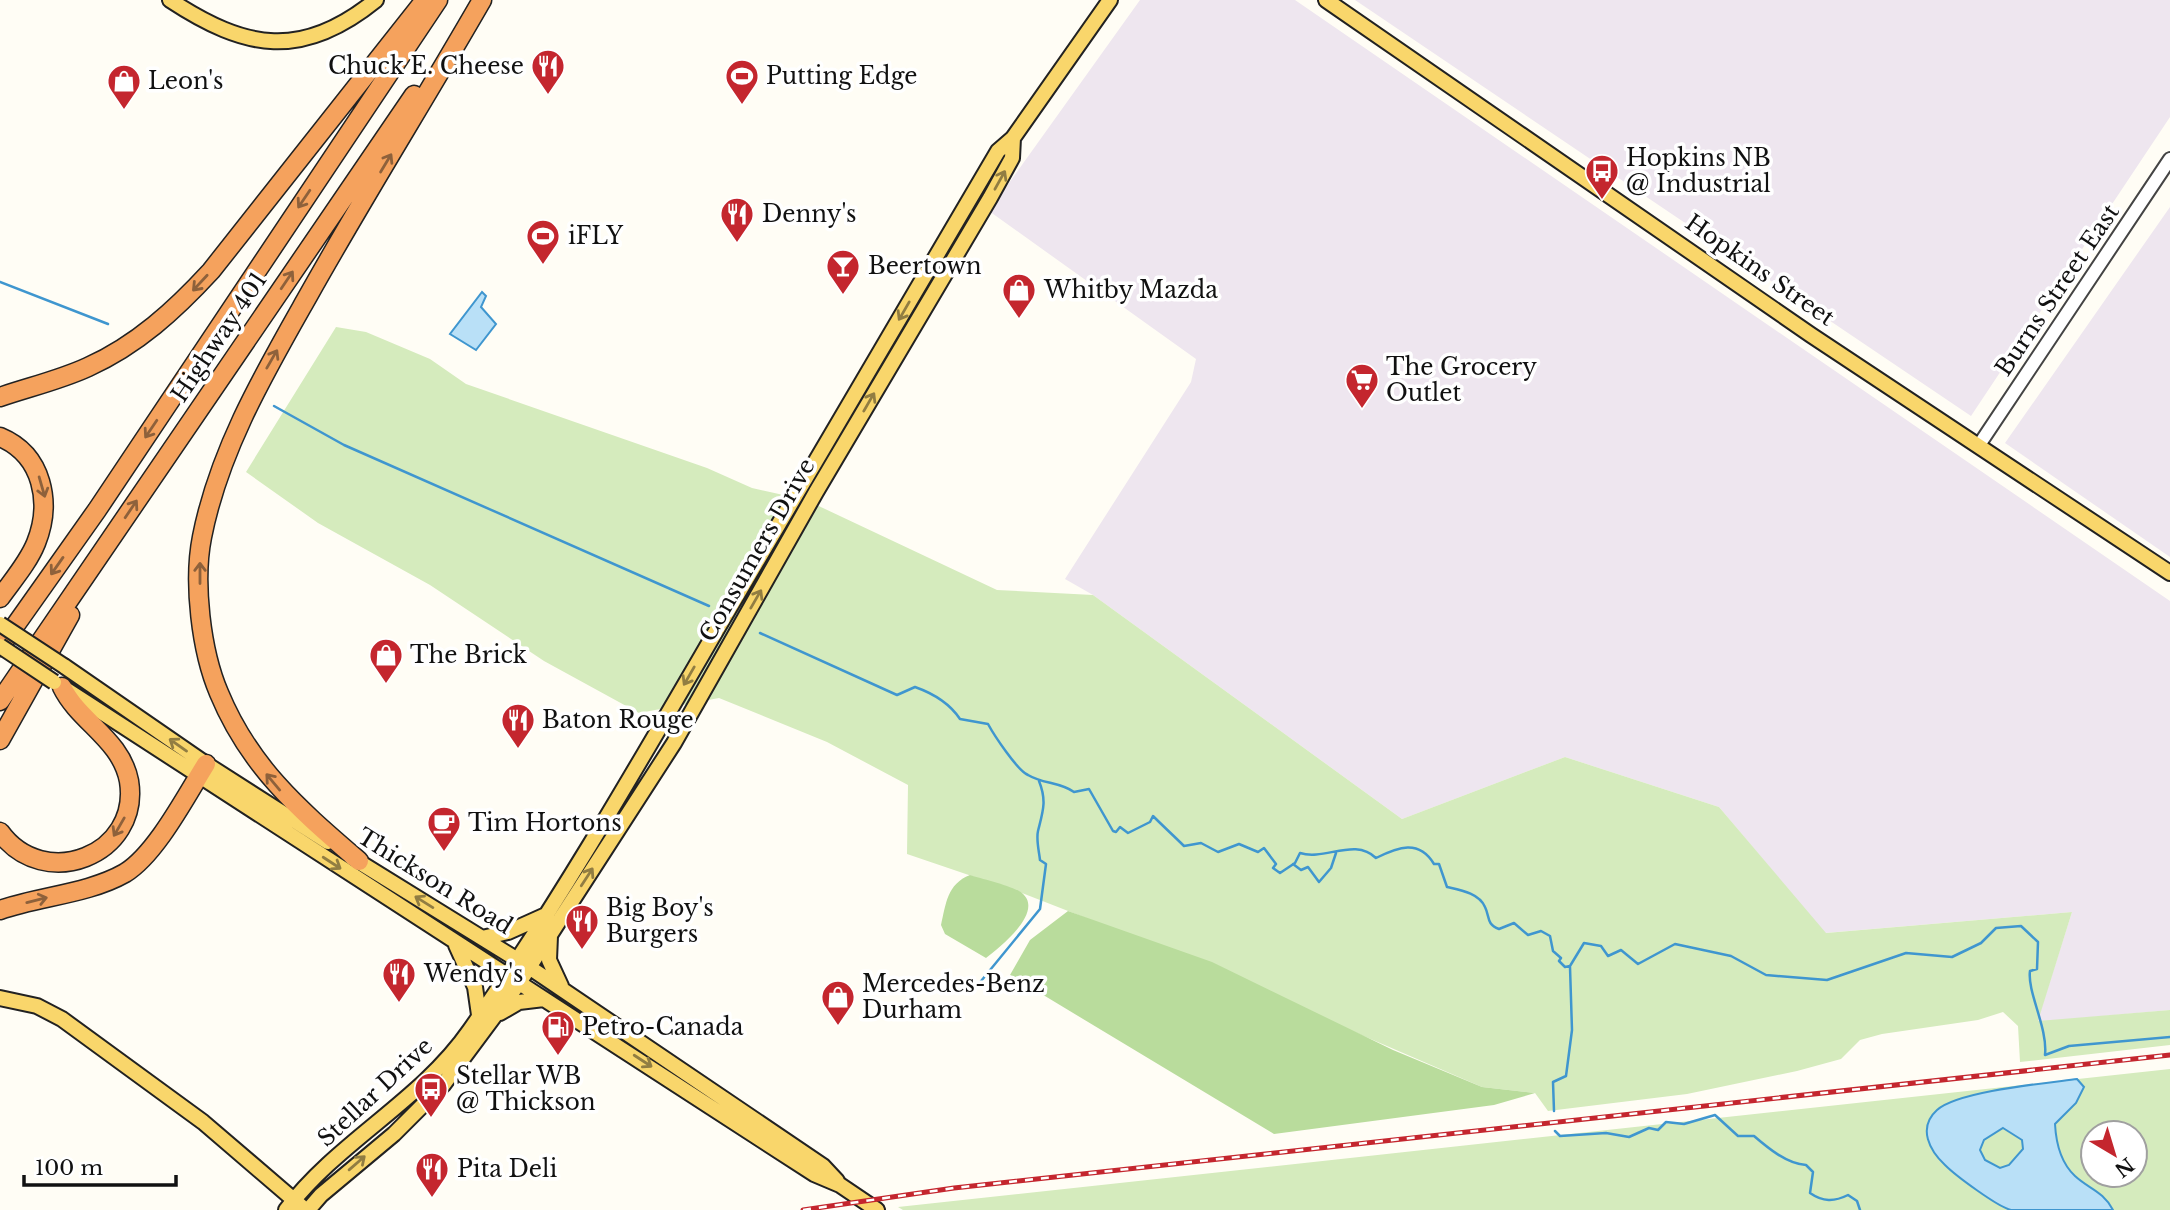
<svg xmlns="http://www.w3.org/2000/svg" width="2170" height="1210" viewBox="0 0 2170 1210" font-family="'Libre Baskerville',serif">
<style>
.industrial{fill:#eee6ef}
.green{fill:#d5ebbd;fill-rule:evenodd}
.forest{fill:#b9dc9c}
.water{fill:#b9e0f7;stroke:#3f96cf;stroke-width:2;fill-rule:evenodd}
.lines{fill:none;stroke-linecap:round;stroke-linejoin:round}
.stream{stroke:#3f96cf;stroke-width:2.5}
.minor-casing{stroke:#444;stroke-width:16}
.major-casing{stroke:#222;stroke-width:18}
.highway-casing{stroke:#222;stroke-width:21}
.minor{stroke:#fff;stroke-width:12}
.major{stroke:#f9d66b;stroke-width:14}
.highway{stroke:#f5a25d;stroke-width:18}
.rail-casing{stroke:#c4262e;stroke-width:5}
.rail{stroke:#fff;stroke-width:2.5;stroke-dasharray:8;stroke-linecap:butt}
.major-bridge-casing{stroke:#222;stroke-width:18;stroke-linecap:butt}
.major-bridge{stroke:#f9d66b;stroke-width:14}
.oneway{stroke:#8e613b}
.oneway2{stroke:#917d42}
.labels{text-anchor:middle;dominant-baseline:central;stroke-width:7;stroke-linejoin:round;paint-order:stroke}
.poi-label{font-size:23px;fill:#111;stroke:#fff;text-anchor:start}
.street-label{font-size:23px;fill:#111;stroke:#fff}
</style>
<rect width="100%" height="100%" fill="#fffdf5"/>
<path class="industrial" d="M1140,0H1295L2170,601V1010L2037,1022L2072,912L1825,933L1719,807L1565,757L1402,819L1093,595L1065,579L1191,382L1196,359L989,211Z
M1355,0H2170V117L1971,416Z
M2170,207V557L2005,443Z"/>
<path class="green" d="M336,327L366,332L430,359L466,384L707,468L752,488L806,500L997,590L1093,595L1402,819L1565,757L1719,807L1826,933L2072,912L2038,1021L2170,1010V1045L2020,1062L2018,1026L2003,1012L1978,1020L1882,1034L1860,1040L1841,1059L1797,1071L1687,1094L1548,1111L1535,1093L1482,1087L1127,934L1022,893L907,854L908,785L827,742L719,698L639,713L544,661L430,585L318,523L246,472Z
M2170,1069V1210H903L898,1207ZM2093,1133H2135V1175H2093Z"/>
<path class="forest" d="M970,875C982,879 1013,886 1022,893C1045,912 999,948 986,958L945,934L941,925C946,904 947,884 970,875Z
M1068,911L1212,962L1393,1050L1482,1087L1535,1093L1494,1105L1274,1134L1010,975L1030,940Z"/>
<path class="water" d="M482,292L486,296L481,307L496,324L476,350L450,334Z
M2077,1079L2084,1087L2076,1103L2055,1124C2056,1143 2061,1163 2075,1176C2089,1189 2103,1191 2113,1210C2084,1210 2038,1210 2011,1210C1998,1207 1956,1176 1945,1165C1930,1151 1917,1128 1937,1110C1958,1091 2047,1083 2077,1079ZM2003,1128L2022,1140L2023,1149L2009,1165L2000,1168L1985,1160L1980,1150L1984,1140Z"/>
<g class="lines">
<path class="stream" d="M0,282L108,324
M274,406L344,445L709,606
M760,633L897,695L915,687C932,693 950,704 960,719L988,724C994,735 1017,770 1028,775C1043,784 1060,782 1074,792L1089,789L1113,831L1116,832L1120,827L1128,833L1150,822L1153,816C1164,827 1174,836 1184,846L1201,843L1218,852L1239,844L1258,852L1264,848L1276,864L1273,868L1280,873L1295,863L1300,853C1325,861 1355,837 1376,858C1398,847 1419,839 1434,864H1439L1447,887C1460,890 1479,893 1485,907C1490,917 1486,924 1499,929L1514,923L1528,935L1541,931L1550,936L1553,951L1561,958L1559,961L1565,967L1570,966L1584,943L1601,946L1608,956L1621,950L1638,964L1675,944L1731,956L1766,975L1827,980L1906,953L1952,957L1981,943L1996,928L2021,926L2038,942L2037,969L2030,971C2027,992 2048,1028 2045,1055L2069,1046L2170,1037
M1293,864L1301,870L1308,867L1319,882L1331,868L1336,853
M977,986L1040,909L1046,864L1040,860C1039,851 1036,840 1038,831C1043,811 1047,801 1039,781
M1554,1111L1553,1082L1566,1076L1572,1030L1570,967
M1555,1131L1560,1136L1606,1133L1629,1137L1649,1128L1658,1130L1666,1122L1684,1124L1715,1115L1738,1136H1754C1768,1148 1787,1164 1806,1165L1813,1172L1810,1193C1823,1202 1834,1202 1848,1195L1857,1201L1860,1210"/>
<defs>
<path id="minor" d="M1979,445L2170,159"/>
<path id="major" d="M170,0C246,50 302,60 376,0
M1326,0L1811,335L2170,573
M64,666L206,764L328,842
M64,688L814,1174L840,1185L877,1210
M351,857L529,967L823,1166L837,1181
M550,936L549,960L561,986
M482,938L508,932L546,915
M456,945L475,987L479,1015
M0,998L37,1006L62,1019L203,1122L301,1206
M500,1013L519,1002L544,999
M286,1210C338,1141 420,1102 470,1030C562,898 642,758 723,619C815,463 906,307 998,151L1013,138L1110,0
M308,1210L321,1195L394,1134L443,1085L519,983L674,743L816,492L990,198L1012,158L1013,138"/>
<path id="highway" d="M0,397C29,387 60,380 88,367C137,345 175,310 211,271L425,0
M0,437C43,455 52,503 36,543C28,563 12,581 0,598
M0,647L97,510L438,0
M0,701L414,95
M0,740L70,615
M0,832C44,893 141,855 129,781C121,739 79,722 62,687
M359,861C300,810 250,768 219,693C201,651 193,582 202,537C219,450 265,372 308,296C364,196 425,99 482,0
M0,910C40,896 88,894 125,873C156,854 186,796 206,764"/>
</defs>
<use href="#minor" class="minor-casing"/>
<use href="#major" class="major-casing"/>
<use href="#highway" class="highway-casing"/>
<use href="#minor" class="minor"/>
<use href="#major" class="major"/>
<use href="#highway" class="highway"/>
<defs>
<path id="rail" d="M803,1210L954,1188L2170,1055"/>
</defs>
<use href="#rail" class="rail-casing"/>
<use href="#rail" class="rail"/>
<defs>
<path id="major-bridge" d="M0,624L64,666
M0,646L54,682"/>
</defs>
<use href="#major-bridge" class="major-bridge-casing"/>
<use href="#major-bridge" class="major-bridge"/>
</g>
<defs><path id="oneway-shaft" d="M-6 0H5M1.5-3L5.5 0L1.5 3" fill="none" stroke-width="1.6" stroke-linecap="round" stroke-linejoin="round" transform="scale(1.75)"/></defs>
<g class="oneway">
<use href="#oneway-shaft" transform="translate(386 163) rotate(-59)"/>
<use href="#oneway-shaft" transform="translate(304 199) rotate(124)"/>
<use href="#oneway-shaft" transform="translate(287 280) rotate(-56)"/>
<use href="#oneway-shaft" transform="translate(200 283) rotate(133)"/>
<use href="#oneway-shaft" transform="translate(272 359) rotate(-60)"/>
<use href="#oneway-shaft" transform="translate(151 429) rotate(124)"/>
<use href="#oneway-shaft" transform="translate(42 487) rotate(74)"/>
<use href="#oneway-shaft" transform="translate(131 509) rotate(-56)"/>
<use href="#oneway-shaft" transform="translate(57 566) rotate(125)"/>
<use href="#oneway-shaft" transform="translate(200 573) rotate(-90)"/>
<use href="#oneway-shaft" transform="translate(273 782) rotate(-130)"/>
<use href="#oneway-shaft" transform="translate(119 827) rotate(120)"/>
<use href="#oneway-shaft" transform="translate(37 900) rotate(-14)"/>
</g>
<g class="oneway2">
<use href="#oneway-shaft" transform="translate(1000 180) rotate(-61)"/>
<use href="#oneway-shaft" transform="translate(904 311) rotate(120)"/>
<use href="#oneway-shaft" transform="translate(869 402) rotate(-60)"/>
<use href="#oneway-shaft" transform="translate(756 599) rotate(-60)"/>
<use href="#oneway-shaft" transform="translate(689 676) rotate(120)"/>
<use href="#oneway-shaft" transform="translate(178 745) rotate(-145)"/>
<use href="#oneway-shaft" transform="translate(332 863) rotate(33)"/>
<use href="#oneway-shaft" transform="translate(587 877) rotate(-57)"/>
<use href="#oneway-shaft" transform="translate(424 902) rotate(-148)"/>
<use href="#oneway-shaft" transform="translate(643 1061) rotate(33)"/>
<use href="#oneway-shaft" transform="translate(357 1163) rotate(-41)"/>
</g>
<defs>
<symbol id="restaurant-pin" viewBox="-11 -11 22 30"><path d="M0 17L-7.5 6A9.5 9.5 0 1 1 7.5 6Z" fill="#c4262e" stroke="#fff"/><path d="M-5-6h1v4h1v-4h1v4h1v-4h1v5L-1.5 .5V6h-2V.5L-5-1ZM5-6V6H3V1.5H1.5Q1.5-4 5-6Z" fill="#fff"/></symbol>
<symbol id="stadium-pin" viewBox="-11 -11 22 30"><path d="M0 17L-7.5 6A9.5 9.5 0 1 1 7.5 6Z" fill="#c4262e" stroke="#fff"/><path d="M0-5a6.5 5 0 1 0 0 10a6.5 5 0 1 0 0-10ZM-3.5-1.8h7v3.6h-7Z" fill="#fff"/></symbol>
<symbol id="shop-pin" viewBox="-11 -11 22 30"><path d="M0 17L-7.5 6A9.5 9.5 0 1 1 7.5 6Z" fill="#c4262e" stroke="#fff"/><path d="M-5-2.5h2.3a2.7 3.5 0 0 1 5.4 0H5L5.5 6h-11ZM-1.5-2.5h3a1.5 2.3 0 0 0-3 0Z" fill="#fff"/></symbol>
<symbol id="bus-pin" viewBox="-11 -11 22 30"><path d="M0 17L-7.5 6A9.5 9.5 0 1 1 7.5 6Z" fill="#c4262e" stroke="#fff"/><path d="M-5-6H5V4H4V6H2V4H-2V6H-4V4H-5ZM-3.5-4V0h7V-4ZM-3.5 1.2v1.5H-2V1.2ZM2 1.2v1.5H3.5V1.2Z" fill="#fff"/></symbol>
<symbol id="bar-pin" viewBox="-11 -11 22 30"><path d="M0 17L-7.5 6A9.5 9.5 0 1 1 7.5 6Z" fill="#c4262e" stroke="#fff"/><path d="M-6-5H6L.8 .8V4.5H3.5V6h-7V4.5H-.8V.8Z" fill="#fff"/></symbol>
<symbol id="supermarket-pin" viewBox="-11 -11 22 30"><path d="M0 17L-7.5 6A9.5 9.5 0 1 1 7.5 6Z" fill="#c4262e" stroke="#fff"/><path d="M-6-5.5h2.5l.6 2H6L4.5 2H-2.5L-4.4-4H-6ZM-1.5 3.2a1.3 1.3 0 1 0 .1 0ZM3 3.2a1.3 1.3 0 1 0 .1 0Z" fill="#fff"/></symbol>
<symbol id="cafe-pin" viewBox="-11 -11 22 30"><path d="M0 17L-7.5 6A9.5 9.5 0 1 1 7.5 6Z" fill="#c4262e" stroke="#fff"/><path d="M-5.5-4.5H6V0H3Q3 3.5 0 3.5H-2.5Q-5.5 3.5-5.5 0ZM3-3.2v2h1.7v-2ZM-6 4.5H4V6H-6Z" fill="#fff"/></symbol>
<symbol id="fuel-pin" viewBox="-11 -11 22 30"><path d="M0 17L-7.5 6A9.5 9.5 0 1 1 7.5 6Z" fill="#c4262e" stroke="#fff"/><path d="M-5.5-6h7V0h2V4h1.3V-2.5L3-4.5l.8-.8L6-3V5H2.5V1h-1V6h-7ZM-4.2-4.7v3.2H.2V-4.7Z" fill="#fff"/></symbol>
</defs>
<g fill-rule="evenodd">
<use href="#restaurant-pin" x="529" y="47" width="38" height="52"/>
<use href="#stadium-pin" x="723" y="57" width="38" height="52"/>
<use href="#shop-pin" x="105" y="62" width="38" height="52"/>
<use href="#bus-pin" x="1583" y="152" width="38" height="52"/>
<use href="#restaurant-pin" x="718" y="195" width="38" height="52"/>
<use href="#stadium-pin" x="524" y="217" width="38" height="52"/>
<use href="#bar-pin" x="824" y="247" width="38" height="52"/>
<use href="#shop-pin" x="1000" y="271" width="38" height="52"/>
<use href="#supermarket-pin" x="1343" y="361" width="38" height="52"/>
<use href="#shop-pin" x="367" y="636" width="38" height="52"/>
<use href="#restaurant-pin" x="499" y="701" width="38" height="52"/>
<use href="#cafe-pin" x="425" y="804" width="38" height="52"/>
<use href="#restaurant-pin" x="563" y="902" width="38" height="52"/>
<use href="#restaurant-pin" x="380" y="955" width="38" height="52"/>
<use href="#shop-pin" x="819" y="978" width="38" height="52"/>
<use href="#fuel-pin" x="539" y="1008" width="38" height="52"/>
<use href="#bus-pin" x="412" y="1070" width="38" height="52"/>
<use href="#restaurant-pin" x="413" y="1150" width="38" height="52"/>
</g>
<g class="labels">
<g class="poi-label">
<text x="524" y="66" text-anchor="end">Chuck E. Cheese</text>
<text x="766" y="76">Putting Edge</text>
<text x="148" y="81">Leon's</text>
<text x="1626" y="158">Hopkins NB<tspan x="1626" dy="26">@ Industrial</tspan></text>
<text x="762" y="214">Denny's</text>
<text x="568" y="236">iFLY</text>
<text x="868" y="266">Beertown</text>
<text x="1044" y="290">Whitby Mazda</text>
<text x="1386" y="367">The Grocery<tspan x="1386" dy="26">Outlet</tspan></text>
<text x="410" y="655">The Brick</text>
<text x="542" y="720">Baton Rouge</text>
<text x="468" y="823">Tim Hortons</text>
<text x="606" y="908">Big Boy's<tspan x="606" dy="26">Burgers</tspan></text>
<text x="424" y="974">Wendy's</text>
<text x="862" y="984">Mercedes-Benz<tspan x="862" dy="26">Durham</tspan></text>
<text x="582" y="1027">Petro-Canada</text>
<text x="456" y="1076">Stellar WB<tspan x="456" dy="26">@ Thickson</tspan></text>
<text x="457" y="1169">Pita Deli</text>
</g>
<g class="street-label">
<text transform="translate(1760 270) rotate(35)">Hopkins Street</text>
<text transform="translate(2057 290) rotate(-56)">Burns Street East</text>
<text transform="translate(219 337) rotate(-56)">Highway 401</text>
<text transform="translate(757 550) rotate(-60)">Consumers Drive</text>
<text transform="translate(435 881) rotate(32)">Thickson Road</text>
<text transform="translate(375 1092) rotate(-43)">Stellar Drive</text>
</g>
</g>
<g transform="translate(2114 1154) rotate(142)"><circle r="33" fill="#ffffff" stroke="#a0a0a0" stroke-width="2"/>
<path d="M0-5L12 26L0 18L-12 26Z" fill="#c4262e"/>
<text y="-10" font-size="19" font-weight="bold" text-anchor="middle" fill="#111111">N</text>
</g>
<path d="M24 1175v10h152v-10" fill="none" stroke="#111111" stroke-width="3.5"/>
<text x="35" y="1175" font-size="21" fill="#111111" stroke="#ffffff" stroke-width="5" paint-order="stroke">100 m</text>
</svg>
